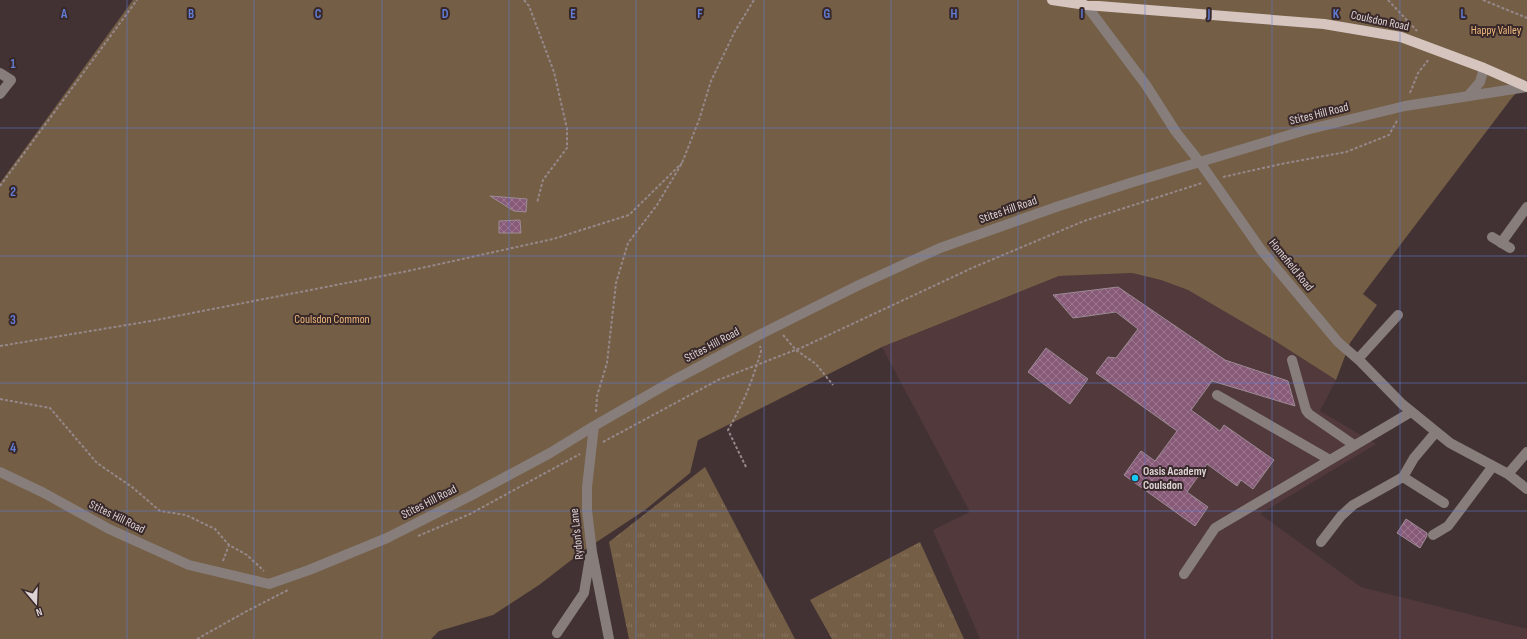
<svg xmlns="http://www.w3.org/2000/svg" width="1527" height="639" viewBox="0 0 1527 639" font-family="'Sofia Sans Condensed',sans-serif">
<style>
.built{fill:#51393c}
.grass{fill:url(#grass-tufts)}
.park{fill:#745e45}
.building{fill:url(#building-cross-hatch);stroke:#9c8b95}
.lines{fill:none;stroke-linecap:round;stroke-linejoin:round}
.path{stroke:#96888a;stroke-width:2;stroke-dasharray:3 2;stroke-linecap:butt}
.minor{stroke:#877e7b;stroke-width:10}
.major{stroke:#d6c4bf;stroke-width:10}
.grid{fill:none;stroke:#617dd7;stroke-width:1;stroke-opacity:0.55}
.poi-dot{fill:#16cafb;stroke:#38282a;stroke-width:1.5}
.labels{text-anchor:middle;dominant-baseline:central;stroke-width:4;stroke-linejoin:round;paint-order:stroke}
.street-label{font-size:12px;fill:#ded3d4;stroke:#38282a}
.park-label{font-size:12px;fill:#efb87b;stroke:#38282a}
.poi-label{font-size:12px;font-weight:bold;fill:#ded3d4;stroke:#38282a;text-anchor:start}
.grid-label{font-size:13px;text-anchor:middle;font-weight:bold;fill:#617dd7;stroke:#38282a;stroke-width:4;stroke-linejoin:round;paint-order:stroke}
</style>
<defs>
<pattern id="grass-tufts" width="24" height="20" patternUnits="userSpaceOnUse"><rect width="24" height="20" fill="#745e45"/><path d="M3 7l-1-3M5 7V3M7 7l1-3M15 17l-1-3M17 17v-4M19 17l1-3" fill="none" stroke="#87745f"/></pattern>
<pattern id="building-cross-hatch" width="8" height="8" patternUnits="userSpaceOnUse"><rect width="8" height="8" fill="#875a77"/><path d="M0 0l8 8M0 8l8-8" fill="none" stroke="#9d7890"/></pattern>
</defs>
<rect width="100%" height="100%" fill="#433234"/>
<path class="built" d="M1132,273L1161,280L1188,290L1275,341L1336,380L1320,411L1376,444L1260,514L1361,587L1527,629V639H980L933,530L970,512L882,347L1059,276Z"/>
<path class="grass" d="M705,467L795,639H629L609,542Z
M920,542L964,639H832L810,600Z"/>
<path class="park" d="M133,0H1527V80L1511,99L1363,294L1377,305L1350,343L1336,380L1275,341L1188,290L1161,280L1132,273L1059,276L882,347L698,440L690,473L645,510L583,551L539,585L493,615L439,631L431,639H0V183Z"/>
<path class="building" d="M490,196L527,199L526,212L514,211Z
M520,220L521,233H499V221Z
M1118,287L1225,360L1288,381L1295,406L1212,381L1191,410L1220,431L1224,425L1274,460L1253,489L1241,480L1237,486L1207,464L1187,492L1208,507L1195,526L1124,475L1141,451L1155,461L1177,431L1096,373L1108,357L1116,358L1138,329L1116,312L1073,318L1053,295Z
M1046,348L1088,379L1070,404L1028,372Z
M1406,519L1427,533V536L1420,548L1397,533Z"/>
<g class="lines">
<path class="path" d="M524,0L529,6L554,72L567,129V148L543,180L537,203
M1388,0L1417,31
M1483,0L1527,18
M1410,93L1418,73L1429,59
M1223,177L1281,164L1346,152L1389,135L1398,119
M0,186L137,0
M783,335L796,350L816,364L833,385
M0,346L151,321L408,271L553,239L629,215L682,163
M0,399L50,408L97,463L132,487L160,511L186,515L215,529L229,545L247,555L264,571
M596,412L597,396L607,363L616,283L628,243L657,205L682,163L699,120L711,81L735,31L754,0
M603,442L718,380L803,347L972,268L1084,221L1202,183
M746,467L728,430C744,402 752,382 761,351L760,346
M418,536L470,514L580,454
M223,561L229,545
M197,639L247,611L288,590"/>
<path class="minor" d="M1086,5L1146,85L1176,132L1199,161L1262,251L1338,342L1360,361L1402,404L1450,443L1508,474L1527,489
M0,73L11,80L0,94
M1468,96L1480,82L1484,68
M1492,237L1510,248
M1501,243L1527,207
M1358,359L1398,315
M1292,360L1306,410L1309,414L1354,445
M1217,395L1330,460
M594,426L587,487V510L592,552L609,639
M0,472L44,493L109,529L189,565L269,584L309,570L387,538L470,496L550,453L594,426L674,380L759,335L859,285L940,248L1059,206L1130,183L1306,130L1405,106L1527,87
M1508,474L1527,452
M1403,477L1444,503
M1433,535L1448,526L1493,466
M1321,542L1341,516L1353,505L1403,477L1414,458L1436,432
M1184,574L1215,528L1411,412
M557,633L584,593L590,557"/>
<path class="major" d="M1052,0L1086,5L1324,24L1401,37L1484,68L1527,87"/>
</g>
<path class="grid" d="M127,0V639M254,0V639M382,0V639M509,0V639M636,0V639M764,0V639M891,0V639M1018,0V639M1145,0V639M1272,0V639M1400,0V639M0,128H1527M0,256H1527M0,383H1527M0,511H1527"/>
<circle class="poi-dot" cx="1135" cy="478" r="4"/>
<g class="labels">
<g class="street-label">
<text transform="translate(1380 21) rotate(12)">Coulsdon Road</text>
<text transform="translate(1319 114) rotate(-14)">Stites Hill Road</text>
<text transform="translate(1008 210) rotate(-19)">Stites Hill Road</text>
<text transform="translate(1291 265) rotate(51)">Homefield Road</text>
<text transform="translate(712 345) rotate(-28)">Stites Hill Road</text>
<text transform="translate(429 502) rotate(-27)">Stites Hill Road</text>
<text transform="translate(117 517) rotate(26)">Stites Hill Road</text>
<text transform="translate(577 534) rotate(-96)">Rydon's Lane</text>
</g>
<g class="park-label">
<text x="1496" y="30">Happy Valley</text>
<text x="332" y="319">Coulsdon Common</text>
</g>
<g class="poi-label">
<text x="1143" y="471">Oasis Academy<tspan x="1143" dy="14">Coulsdon</tspan></text>
</g>
</g>
<g class="grid-label">
<text x="64" y="18">A</text>
<text x="191" y="18">B</text>
<text x="318" y="18">C</text>
<text x="445" y="18">D</text>
<text x="573" y="18">E</text>
<text x="700" y="18">F</text>
<text x="827" y="18">G</text>
<text x="954" y="18">H</text>
<text x="1082" y="18">I</text>
<text x="1209" y="18">J</text>
<text x="1336" y="18">K</text>
<text x="1463" y="18">L</text>
<text x="13" y="68">1</text>
<text x="13" y="196">2</text>
<text x="13" y="324">3</text>
<text x="13" y="452">4</text>
</g>
<g transform="translate(36 603) rotate(161)" stroke="#38282a" stroke-width="3" paint-order="stroke">
<path d="M0-3L7 15L0 10L-7 15Z" fill="#ded3d4"/>
<text y="-6" font-size="11" font-weight="bold" text-anchor="middle" fill="#ded3d4">N</text>
</g>
</svg>
